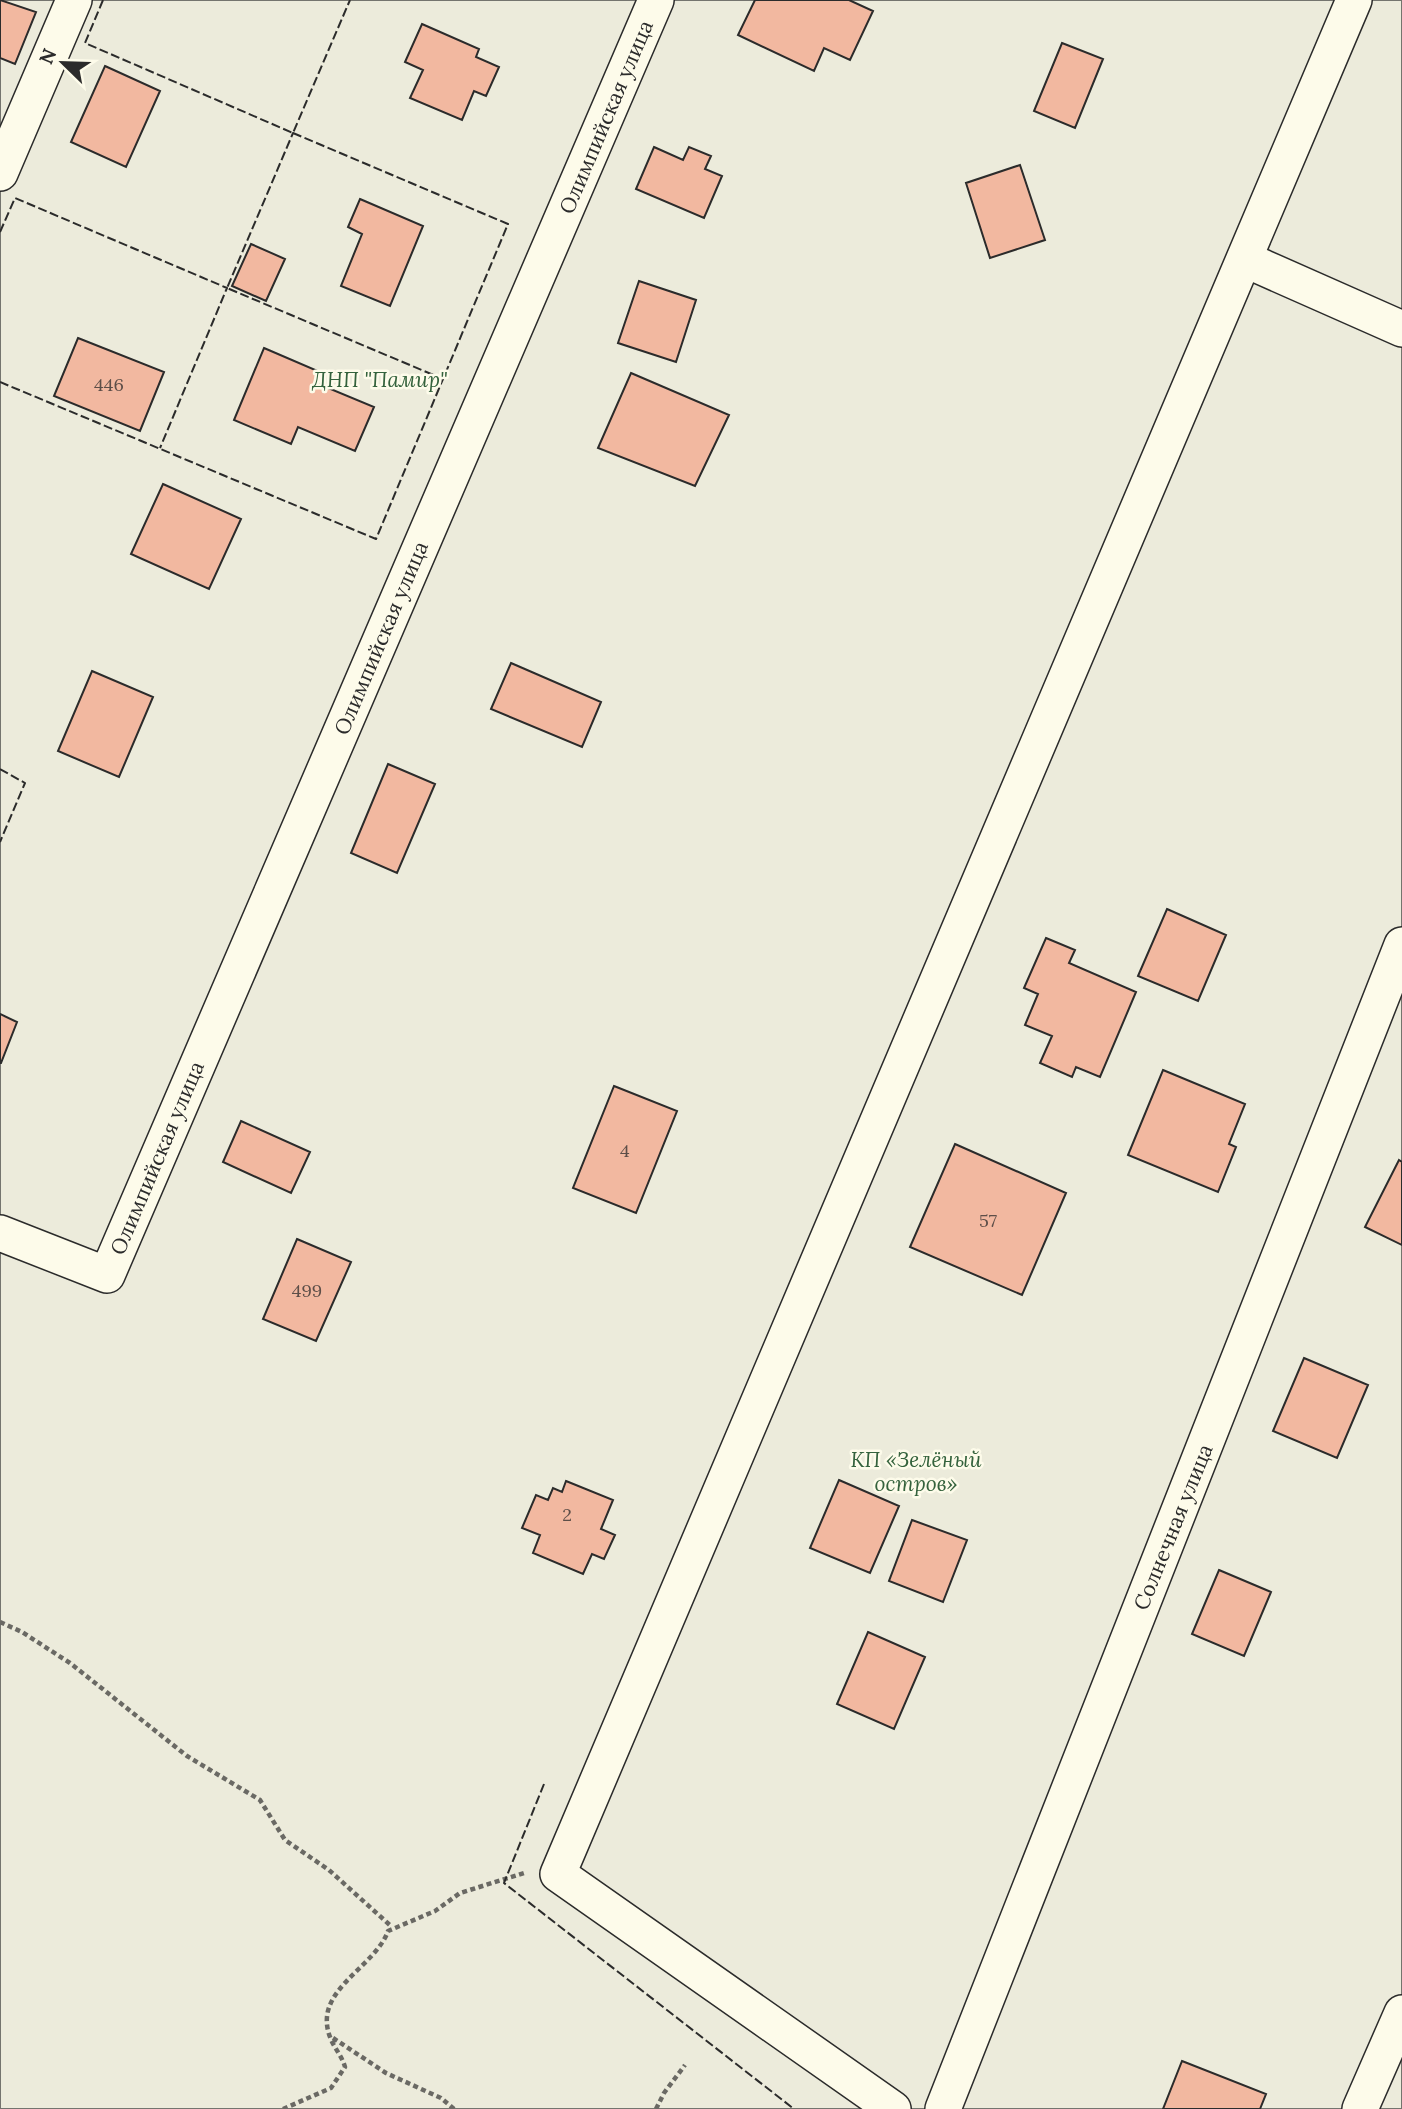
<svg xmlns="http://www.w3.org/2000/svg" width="1402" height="2109" viewBox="0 0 1402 2109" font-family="Lora,serif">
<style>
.green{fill:#ecebdb;stroke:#74746e;stroke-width:2}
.building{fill:#f2b8a0;stroke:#2b2b2b;stroke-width:2}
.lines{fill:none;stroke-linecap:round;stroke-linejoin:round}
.street-casing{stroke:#2b2b2b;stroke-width:38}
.path{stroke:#6a6964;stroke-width:4.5;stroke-dasharray:5 3.5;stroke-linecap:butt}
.street{stroke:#fdfbea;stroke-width:35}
.fence{stroke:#2b2b2b;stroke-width:2;stroke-dasharray:9 3.5;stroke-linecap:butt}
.labels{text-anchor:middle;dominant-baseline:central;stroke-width:5;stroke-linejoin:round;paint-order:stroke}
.number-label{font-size:18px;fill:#5d4e48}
.street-label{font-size:21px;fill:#2b2b2b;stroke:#fdfbea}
.park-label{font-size:21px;font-style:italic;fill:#34623c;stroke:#fdfbea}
</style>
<rect width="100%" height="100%" fill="#fdfbea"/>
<path class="green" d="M0,0H1402V2109H0Z"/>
<path class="building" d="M0,0L36,12L15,64L0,58Z
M755,0H849L873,11L850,60L824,48L814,71L738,35Z
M422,24L479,49L476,57L499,67L486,96L474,91L462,120L410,98L423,70L405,62Z
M1062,43L1103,59L1075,128L1034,111Z
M105,66L160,91L126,167L71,142Z
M654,147L683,160L689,147L711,156L705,169L722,176L704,218L636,189Z
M1020,165L1045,240L990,258L966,183Z
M360,199L423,226L390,306L341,286L362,234L348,227Z
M251,244L285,259L266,301L232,286Z
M639,281L696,300L676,362L618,343Z
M78,338L164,372L140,431L54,396Z
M264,348L320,372L316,383L374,407L355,451L298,427L291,444L234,420Z
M631,373L729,415L695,486L598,448Z
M163,484L241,519L209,589L131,554Z
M511,663L601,702L582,747L491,709Z
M92,671L153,697L119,777L58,751Z
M388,764L435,784L397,873L351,853Z
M1167,909L1226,935L1198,1001L1138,976Z
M1046,938L1075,950L1069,963L1136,992L1100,1077L1076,1067L1072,1077L1040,1063L1052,1036L1025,1025L1038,994L1024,988Z
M0,1014L17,1022L1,1063H0Z
M1163,1070L1245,1104L1229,1144L1236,1147L1218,1192L1128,1155Z
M614,1086L677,1111L636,1213L573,1188Z
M241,1121L310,1152L291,1193L223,1162Z
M955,1144L1066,1193L1022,1295L910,1247Z
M1399,1160L1402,1162V1245L1365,1227Z
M297,1239L351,1262L316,1341L263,1319Z
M1304,1358L1368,1385L1337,1458L1273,1431Z
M839,1480L899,1506L870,1573L810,1548Z
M566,1481L613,1500L601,1529L615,1535L604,1559L592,1554L583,1574L533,1553L540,1535L522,1528L536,1495L548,1500L553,1488L562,1492Z
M912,1520L967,1540L943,1602L889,1581Z
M1219,1570L1271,1592L1244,1656L1192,1634Z
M868,1632L925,1657L894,1729L837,1704Z
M1182,2061L1266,2094L1260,2109H1163Z"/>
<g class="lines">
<defs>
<path id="street" d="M0,173L74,0
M1244,259L1402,329
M0,1233L107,1275L656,0
M893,2109L558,1874L1354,0
M943,2109L1402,945
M1360,2109L1402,2013"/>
</defs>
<use href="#street" class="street-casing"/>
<path class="path" d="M0,1622L22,1632L70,1663L187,1756L260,1800L285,1840L329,1870L392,1927
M333,2038L386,2073L441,2098L454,2109
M283,2109L331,2088L345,2067C342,2056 334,2048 330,2037C312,1990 375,1968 388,1931L435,1911L460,1893L524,1873
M656,2109L664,2093L685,2065"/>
<use href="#street" class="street"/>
<path class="fence" d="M103,0L85,43L293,133L350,0
M293,133L508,224L443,379L227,288Z
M0,232L15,198L227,288L160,448
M0,382L376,539L443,379
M0,769L25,783L0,842
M544,1784L504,1883L794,2109"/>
</g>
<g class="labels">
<g class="number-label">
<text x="109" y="384">446</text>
<text x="625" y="1150">4</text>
<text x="988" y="1220">57</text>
<text x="307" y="1290">499</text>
<text x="567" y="1514">2</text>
</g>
<g class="street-label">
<text transform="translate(606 117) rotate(-67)">Олимпийская улица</text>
<text transform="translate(381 638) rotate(-67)">Олимпийская улица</text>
<text transform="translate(157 1158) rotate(-67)">Олимпийская улица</text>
<text transform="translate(1173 1527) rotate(-68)">Солнечная улица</text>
</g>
<g class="park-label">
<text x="380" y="379">ДНП "Памир"</text>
<text x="916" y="1459">КП «Зелёный<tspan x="916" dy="24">остров»</tspan></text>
</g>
</g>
<g transform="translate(63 63) rotate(293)" stroke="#fdfbea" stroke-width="5" paint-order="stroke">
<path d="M0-5L12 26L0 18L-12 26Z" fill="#2b2b2b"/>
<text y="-10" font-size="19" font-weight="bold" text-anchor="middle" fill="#2b2b2b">N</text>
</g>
</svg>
